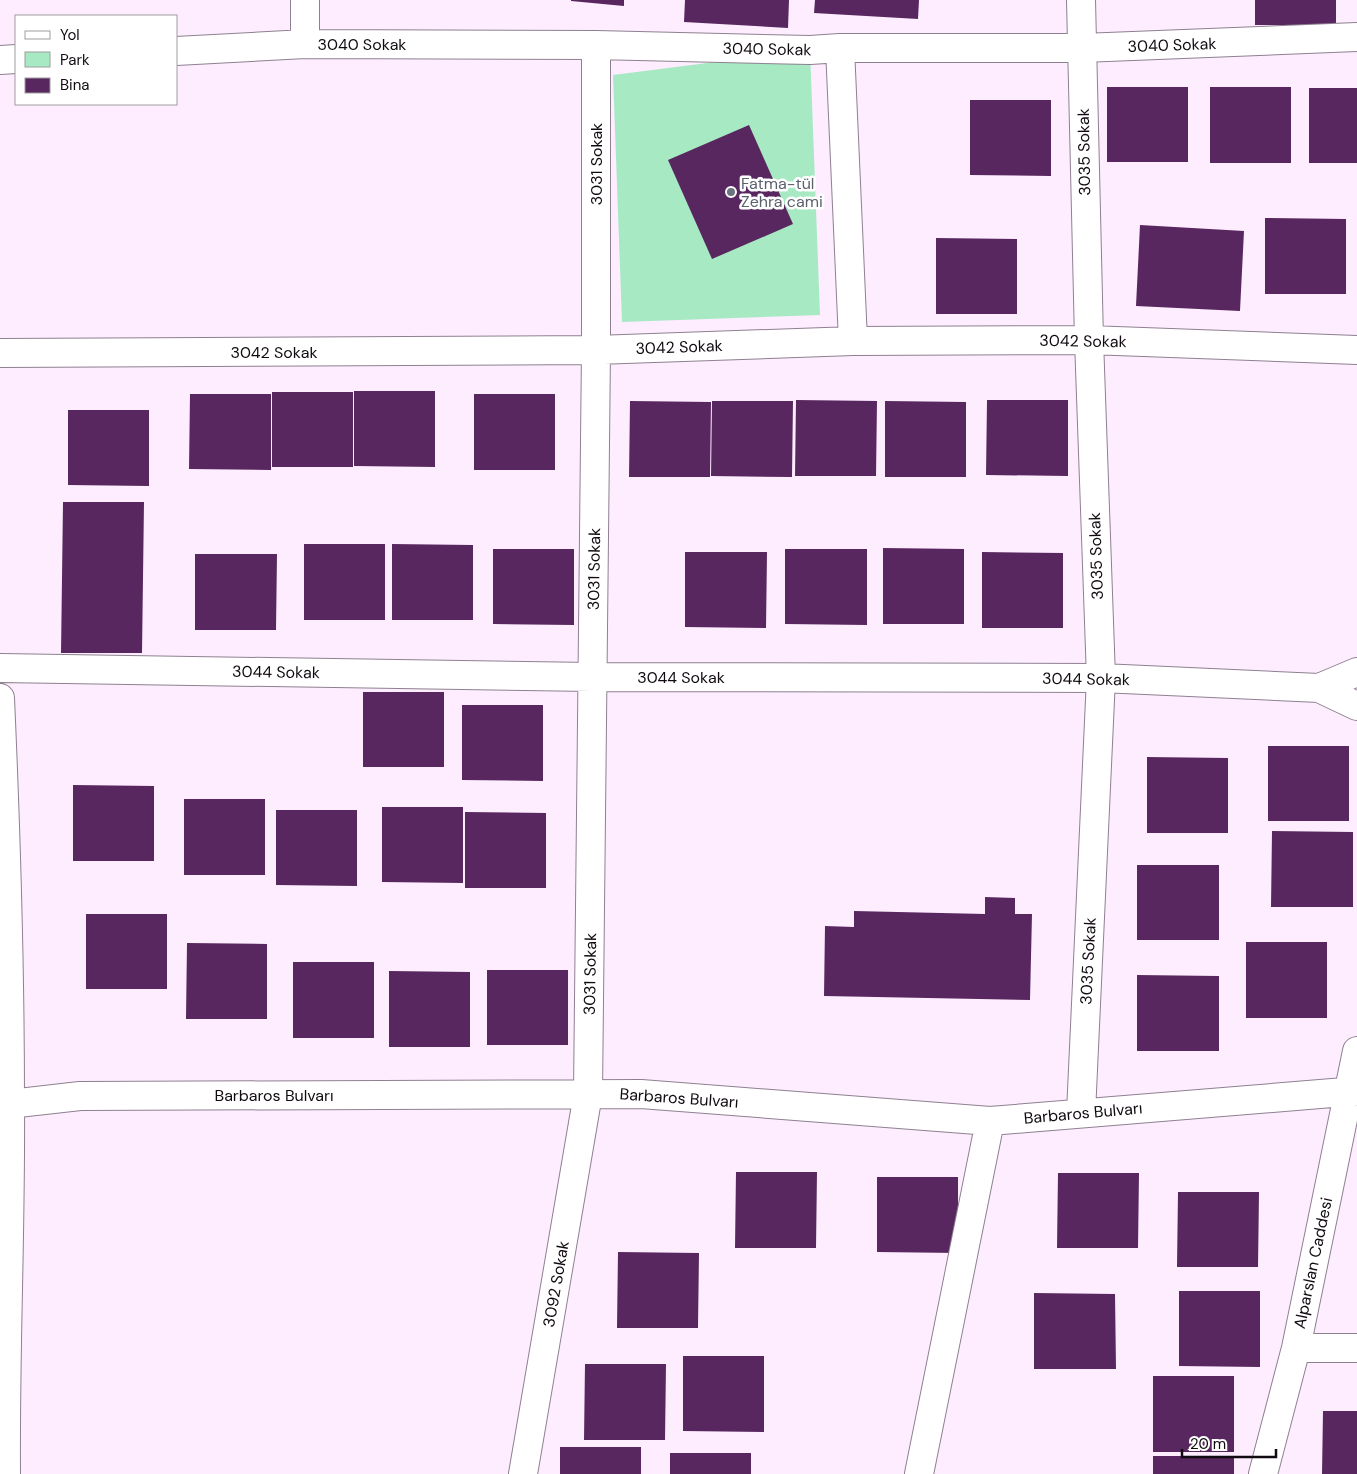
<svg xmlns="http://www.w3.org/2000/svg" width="1357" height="1474" viewBox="0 0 1357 1474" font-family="'DM Sans',sans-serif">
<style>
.green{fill:#a7e9c3}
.building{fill:#59275f}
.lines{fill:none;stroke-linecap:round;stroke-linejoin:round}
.minor-casing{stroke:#8e8090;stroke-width:30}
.minor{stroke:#fff;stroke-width:28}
.worship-dot{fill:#6b7280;stroke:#fff;stroke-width:2}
.labels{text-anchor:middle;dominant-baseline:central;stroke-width:5;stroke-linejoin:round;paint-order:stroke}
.street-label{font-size:16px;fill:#110b11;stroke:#fff}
.worship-label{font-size:16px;fill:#5b616d;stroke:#fff;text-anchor:start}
</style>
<rect width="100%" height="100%" fill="#fdedff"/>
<path class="green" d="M810,50L820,315L622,322L613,75Z"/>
<path class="building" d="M571,0H624V6L571,1Z
M685,0H789L788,28L684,22Z
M815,0H919L918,19L814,13Z
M1255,0H1336V25H1255Z
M1107,87H1188V162H1107Z
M1210,87H1291V163H1210Z
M1309,88H1357V163H1309Z
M970,100H1051V176L970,175Z
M749,125L793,224L712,259L668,160Z
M1265,218L1346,219V294H1265Z
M1140,225L1244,231L1240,311L1136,306Z
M936,238L1017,239V314H936Z
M354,391H435V467L354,466Z
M272,392H353V467H272Z
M190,394H271V470L189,469Z
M474,394H555V470H474Z
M796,400L877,401L876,476H795Z
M987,400H1068V476L986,475Z
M630,401L711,402L710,477H629Z
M712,401H793L792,477L711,476Z
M885,401L966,402V477H885Z
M68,410H149V486L68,485Z
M63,502H144L142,653H61Z
M304,544H385V620H304Z
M392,544L473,545V620H392Z
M883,548L964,549V624H883Z
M493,549H574V625L493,624Z
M785,549H867V625L785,624Z
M685,552H767L766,628L685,627Z
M982,552L1063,553V628H982Z
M195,554H277L276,630H195Z
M363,692H444V767H363Z
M462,705H543V781L462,780Z
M1268,746H1349V821H1268Z
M1147,757L1228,758V833H1147Z
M73,785L154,786V861H73Z
M184,799H265V875H184Z
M382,807H463V883L382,882Z
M276,810H357V886L276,885Z
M465,812L546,813V888H465Z
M1272,831L1353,832V907H1271Z
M1137,865H1219V940H1137Z
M985,897L1015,898V914H1032L1030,1000L824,996L825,926L854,927V911L985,914Z
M86,914H167V989H86Z
M1246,942H1327V1018H1246Z
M187,943L267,944V1019H186Z
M293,962H374V1038H293Z
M487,970H568V1045H487Z
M389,971L470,972V1047H389Z
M1137,975L1219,976V1051H1137Z
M736,1172H817L816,1248H735Z
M1058,1173H1139L1138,1248H1057Z
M877,1177H958V1253L877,1252Z
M1178,1192H1259L1258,1267H1177Z
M618,1252L699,1253L698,1328H617Z
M1179,1291H1260V1367L1179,1366Z
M1034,1293L1115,1294L1116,1369H1034Z
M683,1356H764V1432L683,1431Z
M585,1364H666L665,1440H584Z
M1153,1376H1234V1452H1153Z
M1323,1411H1357V1474H1322Z
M560,1447H641V1474H560Z
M670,1453H751V1474H670Z
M1153,1456H1234V1474H1153Z"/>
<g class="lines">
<defs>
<path id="minor" d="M305,44V0
M840,48L853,341
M176,51L305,44L596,45L810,50L840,48H1082L1357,37
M0,60L16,59
M0,353L596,350L853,341L1089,340L1357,350
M0,668L592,677L1101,678L1319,688L1357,706
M1319,688L1357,672
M0,698C6,833 10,968 10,1103C11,1227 5,1350 6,1474
M0,1105L80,1096L641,1094L990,1121L1357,1091
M1081,1113L1101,678L1089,340L1081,0
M1296,1348H1357
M523,1474L588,1094L596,350V45
M919,1474L990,1121
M1263,1474L1296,1348L1357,1051"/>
</defs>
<use href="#minor" class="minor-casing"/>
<use href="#minor" class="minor"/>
</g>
<circle class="worship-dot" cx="731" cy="192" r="5"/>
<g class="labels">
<g class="street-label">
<text x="362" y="44">3040 Sokak</text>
<text transform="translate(1172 45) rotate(-2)">3040 Sokak</text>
<text transform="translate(767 49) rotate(1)">3040 Sokak</text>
<text transform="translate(1084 152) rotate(-91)">3035 Sokak</text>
<text transform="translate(596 164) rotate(-90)">3031 Sokak</text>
<text transform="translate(1083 341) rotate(1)">3042 Sokak</text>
<text transform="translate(679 347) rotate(-2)">3042 Sokak</text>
<text x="274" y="352">3042 Sokak</text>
<text transform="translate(1096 556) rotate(-92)">3035 Sokak</text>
<text transform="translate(594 569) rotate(-89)">3031 Sokak</text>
<text transform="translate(276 672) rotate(1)">3044 Sokak</text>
<text x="681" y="677">3044 Sokak</text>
<text transform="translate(1086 679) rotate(1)">3044 Sokak</text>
<text transform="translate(1088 961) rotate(-87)">3035 Sokak</text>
<text transform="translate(590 974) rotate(-89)">3031 Sokak</text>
<text x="274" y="1095">Barbaros Bulvarı</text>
<text transform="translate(679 1098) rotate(4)">Barbaros Bulvarı</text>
<text transform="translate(1083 1113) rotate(-5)">Barbaros Bulvarı</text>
<text transform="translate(1313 1263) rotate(-78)">Alparslan Caddesi</text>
<text transform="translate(556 1284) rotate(-80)">3092 Sokak</text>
</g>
<g class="worship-label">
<text x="741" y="183">Fatma-tül<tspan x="741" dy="18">Zehra cami</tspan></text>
</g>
</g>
<rect x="15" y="15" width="162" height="90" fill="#ffffff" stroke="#a09da0"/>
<rect x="25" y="31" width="25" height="8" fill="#ffffff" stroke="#a09da0"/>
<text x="60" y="40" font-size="15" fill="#110b11">Yol</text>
<rect x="25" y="52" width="25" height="15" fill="#a7e9c3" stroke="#a09da0"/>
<text x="60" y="65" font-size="15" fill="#110b11">Park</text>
<rect x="25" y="78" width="25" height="15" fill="#59275f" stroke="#a09da0"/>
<text x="60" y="90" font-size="15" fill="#110b11">Bina</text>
<path d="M1182 1449v8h94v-8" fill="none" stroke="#110b11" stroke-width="2.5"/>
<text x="1190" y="1449" font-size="15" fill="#110b11" stroke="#ffffff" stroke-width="4" paint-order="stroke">20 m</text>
</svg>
